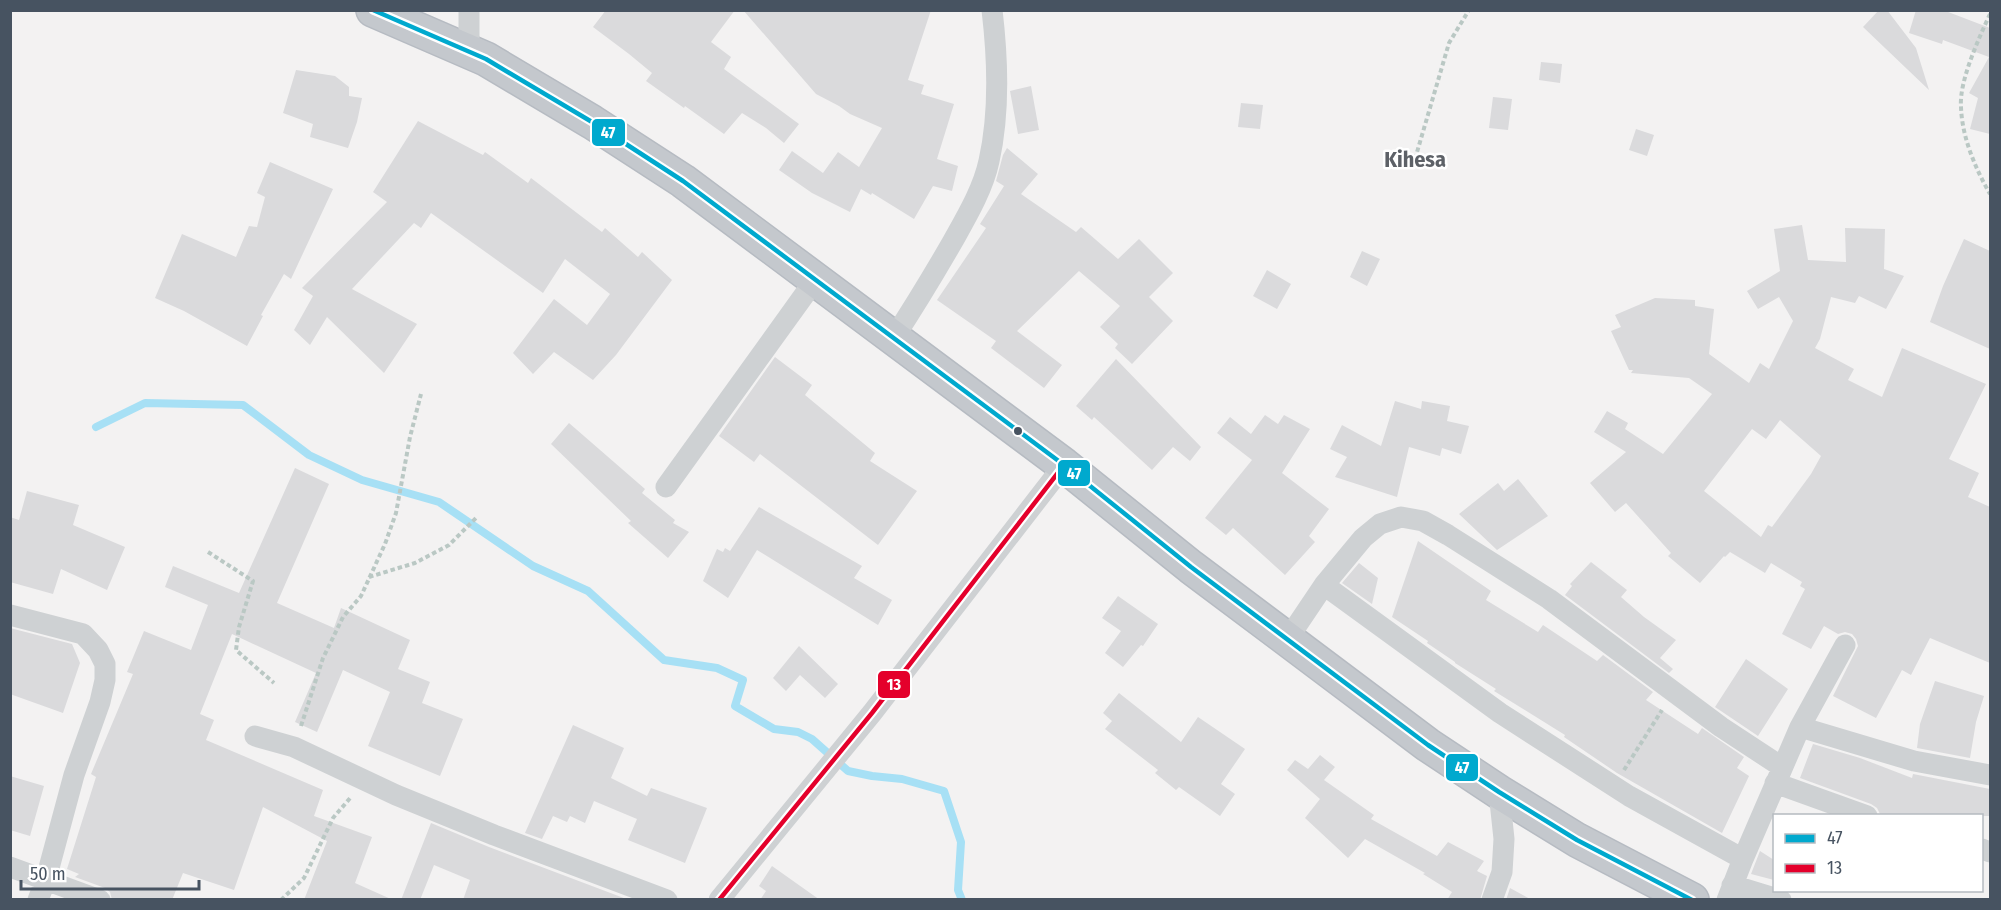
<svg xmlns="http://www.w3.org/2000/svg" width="2001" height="910" viewBox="0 0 2001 910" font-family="'Fira Sans Condensed',sans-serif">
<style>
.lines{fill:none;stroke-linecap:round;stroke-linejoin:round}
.stream{stroke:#a7e0f5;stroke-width:8}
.building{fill:#dadadc;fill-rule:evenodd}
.trunk-casing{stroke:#b6bbc2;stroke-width:36}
.path{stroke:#bac8c4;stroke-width:4;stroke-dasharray:4.5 3;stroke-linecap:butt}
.minor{stroke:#ced1d3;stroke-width:21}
.trunk{stroke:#c4c8cd;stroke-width:33}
.bus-1-casing{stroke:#fff;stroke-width:9}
.bus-2-casing{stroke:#fff;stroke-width:9}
.bus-1{stroke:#00a9ce;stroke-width:4.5}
.bus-2{stroke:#e4002b;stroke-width:4.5}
.bus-dot{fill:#475361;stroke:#fff;stroke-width:2}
.labels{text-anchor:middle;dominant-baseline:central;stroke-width:5;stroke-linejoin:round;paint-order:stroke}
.district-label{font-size:22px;font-weight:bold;fill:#5d6167;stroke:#fff}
.line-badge{stroke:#fff;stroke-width:2}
.badge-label{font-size:16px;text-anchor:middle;font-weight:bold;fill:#fff}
</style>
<rect width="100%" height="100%" fill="#f3f2f2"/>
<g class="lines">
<path class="stream" d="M96,427L145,403L243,405L309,455L362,480L439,502L533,566L588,591L664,660L717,668L743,680L735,706L774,729L798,732L812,739L848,771L872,776L902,779L944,791L961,842L958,890L962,900"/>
</g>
<path class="building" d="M606,10H735L711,42L731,57L724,69L799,124L784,143L766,128L742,113L724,134L685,106L684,108L646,81L652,73L629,54L593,27Z
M743,10H931L908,80L924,85L921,94L954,104L937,159L958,166L952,191L933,186L914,219L872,193L871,195L861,189L850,212L812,193L779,170L792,151L823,173L838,152L859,167L882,128L850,114L839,106L816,94Z
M1879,10H1887L1916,48L1929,90L1863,27Z
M1916,10H1943L1990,28V134L1970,129L1978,98L1969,93L1989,57L1943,40L1942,44L1909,33Z
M1541,62L1562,64L1560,83L1539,80Z
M296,70L335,76L349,87V96L362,98L357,122L348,148L310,137L313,124L283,113Z
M1031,86L1039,130L1018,134L1010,91Z
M1493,97L1512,99L1508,130L1489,128Z
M1241,103L1263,105L1260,129L1238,127Z
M418,121L483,155L485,152L528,183L531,178L602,232L605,228L638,257L642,252L672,280L616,355L593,380L554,352L533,374L513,353L554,299L587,325L610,294L565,259L543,293L431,213L421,228L414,223L352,289L417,324L384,373L327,317L310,345L294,330L313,296L302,288L387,202L373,192Z
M1636,129L1654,135L1647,156L1629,150Z
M1007,148L1038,174L1021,194L1076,232L1081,227L1118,259L1139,239L1173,273L1149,297L1173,321L1132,364L1115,348L1118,344L1100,327L1120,306L1079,271L1017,331L1062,365L1044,388L991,348L996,341L937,300L986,228L980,224L1004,186L996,181L1003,155Z
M270,162L333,189L291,279L284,274L261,315L263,316L247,346L184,311L155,298L182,234L236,257L249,226L257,227L265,197L257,193Z
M1802,225L1808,260L1846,262L1845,228L1885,229L1884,269L1904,276L1886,309L1859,296L1855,303L1831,297L1820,339L1815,348L1854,369L1848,380L1882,397L1902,348L1986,384L1949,459L1979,473L1968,497L1990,507V663L1930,638L1911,675L1902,670L1876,718L1833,696L1858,646L1856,639L1852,634L1845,632L1838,634L1824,626L1811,649L1782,634L1805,589L1800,586L1802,582L1771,563L1765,573L1730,552L1725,557L1724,556L1700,583L1668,556L1671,553L1626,503L1615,512L1590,483L1626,452L1594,432L1607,411L1628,423L1625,429L1663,454L1712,394L1689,378L1631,373L1633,370H1629L1611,331L1621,327L1615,315L1655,298L1695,300V306L1714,309L1709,354L1749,383L1760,363L1769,369L1793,321L1779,297L1758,309L1747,291L1780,271L1774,229ZM1780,420L1821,456L1811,474L1772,527L1768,525L1761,537L1704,491L1752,429L1766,439Z
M1964,239L1990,251V349L1930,322L1943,286Z
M1362,251L1380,259L1367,286L1350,277Z
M1267,270L1291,284L1277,309L1253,296Z
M775,357L812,385L805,395L875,453L870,461L917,491L878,545L760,454L754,462L719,436Z
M1116,359L1201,447L1190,461L1173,447L1152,470L1094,417L1092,420L1076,406Z
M1395,401L1421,409L1422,401L1450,406L1447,421L1469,426L1461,454L1442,448L1440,456L1409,447L1397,497L1335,477L1347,457L1330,449L1342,425L1381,446Z
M1265,415L1278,424L1284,415L1310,429L1282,473L1329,509L1309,536L1315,542L1285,575L1233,528L1226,535L1205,518L1252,460L1217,433L1230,417L1251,434Z
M569,423L645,489L642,493L675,520L673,523L689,532L668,558L628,523L631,521L551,444Z
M295,468L329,484L277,603L334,628L341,608L410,640L398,669L430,682L422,703L463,719L440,776L368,746L390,692L343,670L317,732L295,722L316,673L232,634L200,714L214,720L206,740L323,790L314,816L372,837L355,883L393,900H304L327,841L263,807L234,890L183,873L172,900H112L110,892L105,888L75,877L79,874L67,869L96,777L91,774L133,674L127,672L144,631L191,650L208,605L165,587L173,566L239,593Z
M1518,479L1548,516L1497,550L1459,514L1498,483L1504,491Z
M27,491L79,505L73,525L125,547L107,590L61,569L53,594L10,582V517L19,520Z
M759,507L862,566L854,578L892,600L878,625L757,550L728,598L703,581L717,549L723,552L725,548L730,551Z
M1418,541L1491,591L1486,600L1538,632L1543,625L1597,661L1603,655L1653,692L1646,700L1698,734L1702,728L1744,757L1737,768L1749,776L1722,833L1617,773L1564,737L1565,735L1494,691L1496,689L1455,663V662L1427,643L1428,641L1392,617Z
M1591,562L1627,590L1621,597L1644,617L1676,640L1660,658L1673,669L1669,673L1565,595L1572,586L1570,584Z
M1359,563L1378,578L1372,604L1342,583Z
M1118,596L1158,624L1143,646L1141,645L1123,667L1105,653L1121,631L1102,618Z
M10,628L72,644L80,663L63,713L10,694Z
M799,646L838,684L825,698L800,675L786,691L773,678Z
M1746,659L1788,689L1758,736L1715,707Z
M1935,681L1984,696L1976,722L1970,758L1917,748L1920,724Z
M1119,693L1181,742L1198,717L1245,749L1221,784L1235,794L1220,816L1179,787L1176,790L1155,773L1158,770L1105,729L1112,721L1103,713Z
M573,725L624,748L611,778L647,796L651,788L707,808L685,863L628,840L637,819L594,801L585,823L570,816L567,822L553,816L542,839L525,833Z
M1813,744L1860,758L1912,778L1913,774L1990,789V816H1886L1880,814L1877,808L1871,804L1800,778Z
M1320,755L1335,767L1324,780L1374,815L1371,819L1437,856L1448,842L1484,861L1477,871L1487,876L1480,900H1447L1452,892L1423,874L1425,873L1365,839L1348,858L1305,818L1320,799L1287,770L1295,760L1308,769Z
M10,776L44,786L30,836L10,830Z
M431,823L489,847L629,900H463L470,880L434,865L420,900H401Z
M1760,851L1774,860V880L1751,874Z
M772,866L820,900H760L766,891L759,886Z
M1510,888L1532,900H1506Z"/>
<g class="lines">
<defs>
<path id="trunk" d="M373,10L486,59L592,122L683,181L1064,465L1191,567L1428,745L1499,792L1577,840L1692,900"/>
</defs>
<use href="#trunk" class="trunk-casing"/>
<path class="path" d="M1990,14C1979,38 1959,81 1961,107C1962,137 1975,168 1990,194
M1415,159L1449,43L1469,10
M208,552L253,581L239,627L236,650L274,683
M369,577L415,563L449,545L476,518
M301,726L323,658L343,617L361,596L385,544L396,513L410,437L421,394
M1624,770L1662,710
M281,900L304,878L333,818L351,797"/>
<path class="minor" d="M469,52V10
M893,339C914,307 934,274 953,241C967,216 983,189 989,161C1000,112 998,60 992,10
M666,487L815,280
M1324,585L1500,713L1629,796L1743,859
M10,615L83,634L98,650L105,664V680L100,702L74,775L46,879L38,900
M1287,640L1324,585L1363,538L1380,524L1401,517L1423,521L1448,535L1549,599L1721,727L1782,767
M1800,727L1914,761L1990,775
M255,736L294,747L396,795L494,835L667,900
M1775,783L1867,816
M1982,849L1990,852
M10,867L100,900
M1732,885L1781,900
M719,900L872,713L1064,465
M1492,900L1502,872L1504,839L1499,792
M1727,900L1743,859L1800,727L1845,645"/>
<use href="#trunk" class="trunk"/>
<defs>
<path id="bus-1" d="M373,10L486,59L592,122L683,181L1064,465L1191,567L1428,745L1499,792L1577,840L1692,900"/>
<path id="bus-2" d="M719,900L872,713L1064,465"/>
</defs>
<use href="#bus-1" class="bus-1-casing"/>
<use href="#bus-2" class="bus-2-casing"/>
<use href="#bus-1" class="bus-1"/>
<use href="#bus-2" class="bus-2"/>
</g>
<circle class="bus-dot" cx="1018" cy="431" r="5"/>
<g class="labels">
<g class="district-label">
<text x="1415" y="159">Kihesa</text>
</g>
</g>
<g class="line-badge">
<rect x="591" y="118" width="35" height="29" rx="6" fill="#00a9ce"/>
<rect x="1057" y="459" width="34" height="28" rx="6" fill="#00a9ce"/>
<rect x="877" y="670" width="34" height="29" rx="6" fill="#e4002b"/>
<rect x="1445" y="753" width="34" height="29" rx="6" fill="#00a9ce"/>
</g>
<g class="badge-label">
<text x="608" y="138">47</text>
<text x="1074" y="479">47</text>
<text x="894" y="690">13</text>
<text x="1462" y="773">47</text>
</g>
<rect width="2001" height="910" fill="none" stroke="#475361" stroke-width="24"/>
<rect x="1773" y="814" width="210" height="78" fill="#ffffff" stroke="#b5bac0" stroke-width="1.5"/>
<rect x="1785" y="834" width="30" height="9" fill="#00a9ce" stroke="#b5bac0" stroke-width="1.5"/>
<text x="1827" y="844" font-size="18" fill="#475361">47</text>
<rect x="1785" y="864" width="30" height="9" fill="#e4002b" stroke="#b5bac0" stroke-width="1.5"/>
<text x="1827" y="874" font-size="18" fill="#475361">13</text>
<path d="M21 880v9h178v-9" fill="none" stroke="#475361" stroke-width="3"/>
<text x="30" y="880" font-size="18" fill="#475361" stroke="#ffffff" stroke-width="4.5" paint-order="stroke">50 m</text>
</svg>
